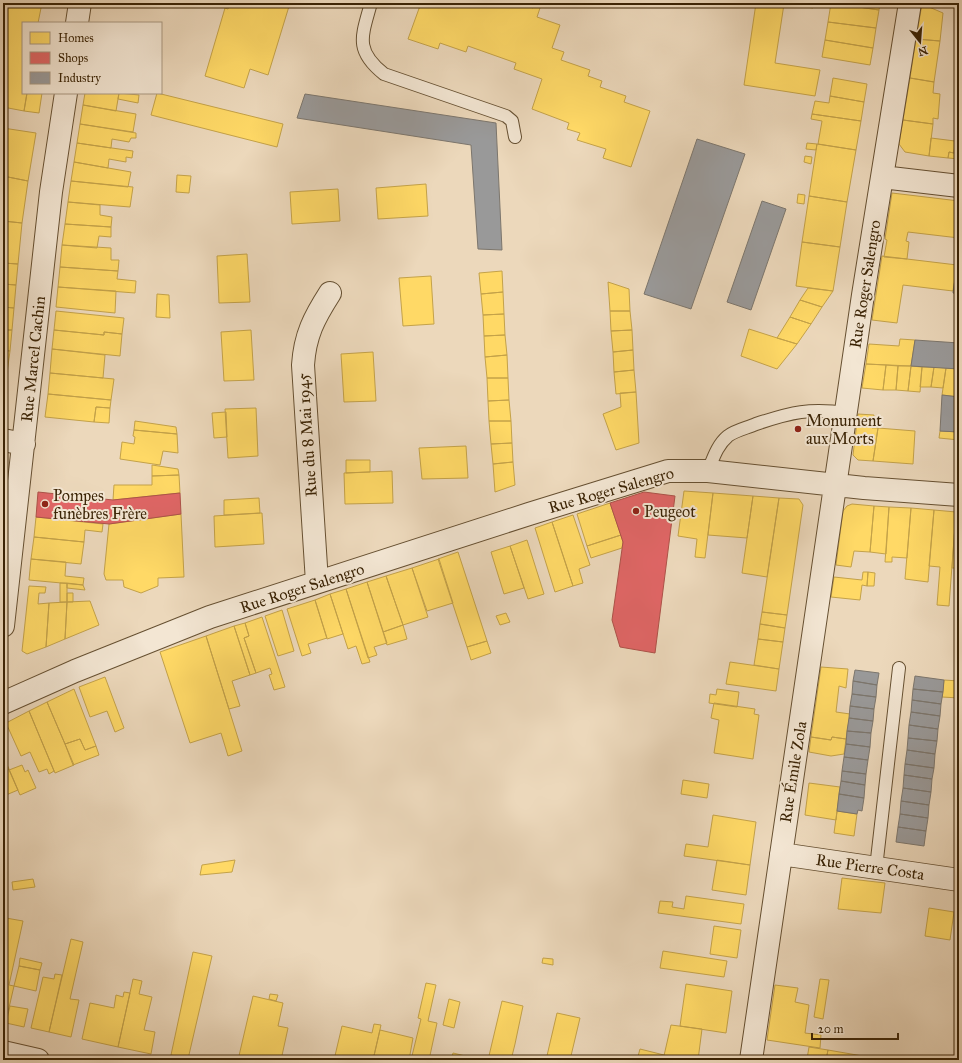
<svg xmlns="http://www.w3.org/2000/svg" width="962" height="1063" viewBox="0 0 962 1063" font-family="'IM FELL Great Primer',serif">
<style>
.homes{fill:#ffd966;stroke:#c4a249}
.shops{fill:#e06666;stroke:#ae5249}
.industry{fill:#999;stroke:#7c766d}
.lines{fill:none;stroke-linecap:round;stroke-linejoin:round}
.lane-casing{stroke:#665032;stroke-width:14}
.street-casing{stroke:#665032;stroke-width:24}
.lane{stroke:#f3e6d3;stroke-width:12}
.street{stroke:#f3e6d3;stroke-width:22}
.poi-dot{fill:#8f2418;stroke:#f3e6d3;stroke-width:1.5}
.labels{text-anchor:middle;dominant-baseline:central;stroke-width:4;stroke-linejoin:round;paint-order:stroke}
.street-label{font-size:16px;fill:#3a2305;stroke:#f3e6d3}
.poi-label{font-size:16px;fill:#3a2305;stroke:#f3e6d3;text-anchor:start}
</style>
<rect width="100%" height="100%" fill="#ecd8bb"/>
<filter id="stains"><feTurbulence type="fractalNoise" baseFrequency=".005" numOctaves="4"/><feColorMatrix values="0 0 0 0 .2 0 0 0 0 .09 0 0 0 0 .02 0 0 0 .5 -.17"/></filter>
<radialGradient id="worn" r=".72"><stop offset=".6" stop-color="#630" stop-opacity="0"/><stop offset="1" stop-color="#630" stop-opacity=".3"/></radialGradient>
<path class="homes" d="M3,3H42L38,23H23V93H27L24,111L3,107Z
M230,3H290L268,75L250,69L244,88L205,76L225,8L228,9Z
M421,3H518L533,8L534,3L541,5L537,17L560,25L552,48L564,52L561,60L590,70L588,76L602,81L600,87L626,96L624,102L650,111L631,167L603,158L606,149L577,140L580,133L567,129L569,123L532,109L542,79L514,69L516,63L468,46L466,52L440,43L438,49L408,39Z
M756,3H814L813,8L784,4L775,63L820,70L815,96L744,85Z
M831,3L879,10L876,28L828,22Z
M832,3H880L879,10Z
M922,4L943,13L940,41L916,39Z
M828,22L876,28L873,48L825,40Z
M916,39L940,41L934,82L910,78Z
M825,40L873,48L870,65L822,57Z
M833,78L867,84L864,102L830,96Z
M910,78L934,82L933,93L940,94L938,119L933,118V124L903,120Z
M27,93H42L39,113L24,111Z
M85,93H119L116,111L83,105Z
M119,93L139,95L138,103L118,99Z
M157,93L283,124L277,147L151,115Z
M830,96L864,102L861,121L812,114L815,101L829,103Z
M83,105L136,114L133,132L80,124Z
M812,114L861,121L856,150L818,144L822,121L811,119Z
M903,120L933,124L929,156L905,152L899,144Z
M80,124L136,133V138H131L129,142L112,139L111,148L77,143Z
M3,128L36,133L28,181L3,176Z
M956,135L959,136V159L948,158L949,152L954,153Z
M931,138L955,141L954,153L949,152L948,158L929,156Z
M77,143L133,151L132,158L126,157V162L109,159L108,168L74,162Z
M807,143L817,144L816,150L806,149Z
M817,144L856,150L847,202L809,196Z
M805,156L812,157L811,164L804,162Z
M74,162L131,172L128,187L71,181Z
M177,175L191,176L189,193L176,192Z
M3,176L28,181L22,223L3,221Z
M71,181L133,187L130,207L68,202Z
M426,184L428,216L378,219L376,188Z
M338,189L340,221L292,224L290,192Z
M892,193L959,201V238L908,232L906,241L909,242L907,259L884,257L887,240L885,239Z
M798,194L805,195L804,204L797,203Z
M809,196L847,202L840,247L802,242Z
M68,202L100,205V215L112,217L111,227L65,224Z
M3,221L22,223L18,264L3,263Z
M65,224L111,227V237L99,236L97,248L62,245Z
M802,242L840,247L833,291L796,286Z
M62,245L111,248V260H119L118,271L60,267Z
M247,254L250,302L219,303L217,256Z
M882,256L957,265L953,291L903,285L897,323L872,320Z
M3,263L18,264L16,285L3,284Z
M60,267L118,271L117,279L136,281L135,293L58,287Z
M502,271L503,292L481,294L479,273Z
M431,276L434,324L403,326L399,278Z
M608,282L629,289L630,311H610Z
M3,284L16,285L14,308L3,307Z
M58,287L116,291L115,313L56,307Z
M808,288L833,291L822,307L800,300Z
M503,292L504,314L483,315L481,294Z
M157,294L169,295L170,318L156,317Z
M800,300L822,307L811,324L790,317Z
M3,307L14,308L12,330H3Z
M56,311L124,318L122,334L104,332V335L54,330Z
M610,311H630L632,330L611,331Z
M504,314L505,335L484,336L483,315Z
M790,317L811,324L797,344L777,338Z
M749,329L774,337L797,344L777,369L741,356Z
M3,330H12L10,351L3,350Z
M54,330L104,335V332L122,334L120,356L52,349Z
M251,330L254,380L224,381L221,332Z
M632,330L633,350L613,352L611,331Z
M505,335L507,355L485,357L484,336Z
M900,339L915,340L911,366L866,364L869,344L899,346Z
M52,349L105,355L103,378L50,373Z
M3,350L10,351L7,373H3Z
M633,350L634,370L614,372L613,352Z
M373,352L376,401L344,402L341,354Z
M507,355L508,378H487L485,357Z
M866,364L886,365L883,390L862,388Z
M886,365L898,366L896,390H883Z
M898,366H911L908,391L896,390Z
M911,366L922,367L920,392L908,391Z
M922,367H934L931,387H920Z
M934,367L946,368L943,388L931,387Z
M946,368L959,369V397L942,395Z
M634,370L636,392L616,394L614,372Z
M3,373H7L4,407H3Z
M50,373L114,379L111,400L48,394Z
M487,378H508L509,400L488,401Z
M636,392L639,443L616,450L603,414L621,407L620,393Z
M48,394L111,400L110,408L96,407L94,422L45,417Z
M509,400L511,421H489L488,401Z
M96,407L110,408L109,423L94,422Z
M256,408L258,456L228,458L225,409Z
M226,412L227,437L214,438L212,413Z
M858,414L874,415L872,428H878L873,461L858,460L853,455Z
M135,421L176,427L177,434L134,430Z
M489,421H511L512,443L491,444Z
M878,428L915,431L913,464L873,461Z
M134,430L177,434L178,453L163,451L160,465L120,459L122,442L134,444L135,437L133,436Z
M940,431L959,432V440L939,438Z
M512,443L513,462L493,464L491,444Z
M466,446L468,478L422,479L419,448Z
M346,460H370V472L346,473Z
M513,462L515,485L495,492L493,464Z
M152,465L178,469L179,475L152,476Z
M392,471L393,503L345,504L344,473Z
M179,475L180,493L113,500L114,485H152V476Z
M684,491L713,493L705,558L695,557L697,539L678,536Z
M713,493L753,496L747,538L708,535Z
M753,496L779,498L767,577L742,573Z
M259,498L260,513L224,515V500Z
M779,498L799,499L803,505L787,615L762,612Z
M610,503L621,535L587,546L577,514Z
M852,504L874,506L870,552L854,551L851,567L836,565L843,511L847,506Z
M874,506L889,507L886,554L870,552Z
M889,507L911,508L907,558L892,557V562H885Z
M911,508L934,510L928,582L905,579Z
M934,510L956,512L949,606L937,605L940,567L929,566Z
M956,512H959V563L958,568H952Z
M262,513L264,544L215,547L214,516Z
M181,514L184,577L158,578V586L141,593L124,587L123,580H106L104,574L109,524Z
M573,515L590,565L579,569L583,583L573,586L552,522Z
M36,517L103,524L102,532L85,530L84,542L34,537Z
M552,522L573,586L555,592L535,528Z
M621,535L623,542L622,548L591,558L587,546Z
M34,537L84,542L81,564L31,559Z
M527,540L544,594L528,599L510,546Z
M510,546L524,588L504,594L491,552Z
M458,552L487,641L467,647L438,559Z
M31,559L66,562L65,576L84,578L83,585L29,580Z
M439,559L453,603L427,611L412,568Z
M412,568L428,617L403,625L386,576Z
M863,572H868L867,586L862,585L860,600L831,597L834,577L862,580Z
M868,572L875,573L874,586H867Z
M386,576L403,625L383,632L367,582Z
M367,582L387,643L374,647L377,655L368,658L346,589Z
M60,583H67V602H60Z
M67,583L83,585L85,590L67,588Z
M29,586L46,587L45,593H39L38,604L49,603L46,647L27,654L22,651Z
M346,589L370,662L362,664L356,646L348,649L330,594Z
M67,593H73V602H67Z
M330,594L343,634L327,639L315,600Z
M315,600L327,638L308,644L311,653L302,656L287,609Z
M90,601L99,625L65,639L67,602Z
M67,602L65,639L46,647L49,603Z
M282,610L294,651L278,656L265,616Z
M762,612L787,615L785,628L760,624Z
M506,613L510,622L500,625L496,616Z
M262,617L285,687L274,690L269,675L272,674L270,668L256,673L244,638L249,636L245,623Z
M245,623L249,636L244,638L256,673L250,675L234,626Z
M760,624L785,628L783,642L758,639Z
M403,625L407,639L387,645L383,632Z
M234,626L250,675L232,681L240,706L229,709L206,636Z
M206,636L242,751L228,756L221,733L190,743L160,652Z
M758,639L783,642L779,669L754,665Z
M487,641L491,653L471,660L467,647Z
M730,662L779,669L776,691L726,684Z
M821,667L848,669L846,688L839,686L836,712L850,714L846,739L832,737L831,740L811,737Z
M105,677L124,728L115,732L107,711L90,717L79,687Z
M944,680L959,681V698L942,697Z
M74,689L96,746L85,750L80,739L65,744L47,702Z
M717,689L739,692L737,707L709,703L710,694L716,695Z
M47,702L74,765L55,773L29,711Z
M714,703L755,709L754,714L759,715L753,759L714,753L719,720L711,718Z
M29,711L54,771L49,774L47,769L39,772L30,752L21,756L6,723Z
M811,737L831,740L832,737L846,739L844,754L831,756L809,752Z
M80,739L85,750L96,746L99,755L73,765L65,744Z
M4,758L9,769L3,772V758Z
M22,765L25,772L28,770L36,788L20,795L9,770Z
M9,769L18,790L6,795L3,789V772Z
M683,780L709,784L707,798L681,794Z
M809,783L840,787L836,820L805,815Z
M837,811L857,814L854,836L834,833Z
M713,815L756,822L750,865L684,856L686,844L708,847Z
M235,860L232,872L200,875L202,865Z
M717,860L750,865L746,895L712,890Z
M842,878L885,883L881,913L838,909Z
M33,879L35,887L13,890L12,882Z
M686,896L744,904L741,924L658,913L660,901L673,902L672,907L684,909Z
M929,908L954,912L950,940L925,936Z
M6,918L23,921L9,985L14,986L8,1012L3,1010V930Z
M714,926L741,930L737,958L710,954Z
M959,935V952H956Z
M71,939L83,942L70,999L79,1000L71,1037L49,1032Z
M663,951L727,961L724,977L660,968Z
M193,952L212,956L188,1059L171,1055Z
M20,958L42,963L40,970L19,966Z
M543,958L553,959V965L542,963Z
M19,966L40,970L36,991L14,986Z
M55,974L62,975L49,1032L31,1028L43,977L54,979Z
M133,979L142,981L139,994L152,997L144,1030L155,1032L151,1054L118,1047Z
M820,979L829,980L823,1019L814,1017Z
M426,983L436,985L428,1021L437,1023L429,1060H411L421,1019L418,1018Z
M686,984L732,991L726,1033L680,1026Z
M775,985L798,988L795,1002L809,1005L805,1033L821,1035L820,1048L767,1040Z
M124,992L130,993L118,1047L82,1039L90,1003L114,1008L116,995L123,997Z
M270,994L278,995L276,1001L269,999Z
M253,996L283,1003L278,1026L288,1028L281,1060H238Z
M449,999L460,1002L454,1028L443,1025Z
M502,1001L523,1006L515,1044L511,1060H488Z
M10,1006L28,1009L24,1027L6,1023Z
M557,1013L580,1018L570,1060H546Z
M374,1024L381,1025L373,1060H334L342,1026L372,1033Z
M671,1025L702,1029L698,1060H663Z
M380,1030L413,1038L409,1060H373Z
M809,1047L828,1050L826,1060L807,1059Z
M640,1049L664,1055L663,1060H637Z
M828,1050L880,1059V1060H826Z
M453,1053L482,1060H451Z
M571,1056L588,1060H570Z"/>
<path class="shops" d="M38,492L113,500L180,493L181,514L109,524L36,517Z
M644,492L675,496L655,653L620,647L612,620L623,542L610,503Z"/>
<path class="industry" d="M305,94L496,123L502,250L478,249L471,145L297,118Z
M697,139L745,154L691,309L644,294Z
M762,201L786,209L751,310L727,302Z
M957,265H959V294L953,293Z
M915,340L959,343V369L911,366Z
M942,395L959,397V432L940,431Z
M855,670L879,673L877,685L853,681Z
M915,676L944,680L943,692L913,689Z
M853,681L877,685L876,697L852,694Z
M913,689L943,692L941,704L912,700Z
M852,694L876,697L874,709L850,706Z
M912,700L941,704L940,716L911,712Z
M850,706L874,709L873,721L849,718Z
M911,712L940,716L938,729L909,725Z
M849,718L873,721L871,733L847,731Z
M909,725L938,729L937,741L908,738Z
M847,731L871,733L870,747L846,744Z
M908,738L937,741L935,754L907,750Z
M846,744L870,747L868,760L844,757Z
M907,750L935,754L934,768L905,764Z
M844,757L868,760L866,774L842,771Z
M905,764L934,768L932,779L904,775Z
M842,771L866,774L865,785L841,781Z
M904,775L932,779L931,792L903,788Z
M841,781L865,785L864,798L839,794Z
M903,788L931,792L929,805L901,801Z
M839,794L864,798L862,811L858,810L857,814L837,811Z
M901,801L929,805L928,818L900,814Z
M900,814L928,818L926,831L898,827Z
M898,827L926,831L924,846L896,842Z"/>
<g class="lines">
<defs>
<path id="lane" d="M371,3C362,36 354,50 384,74L506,116L512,121L515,137
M708,471C713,459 717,445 728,436C736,430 747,428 756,424C792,412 809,408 847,413
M876,868L899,668"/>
<path id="street" d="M77,23L80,3
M882,177L959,186
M3,440L24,444
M317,582L303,365C305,335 314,318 330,293
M3,626L51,192L66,93
M3,703L75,671L210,617L529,514L668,471H708L864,488L959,495
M781,854L959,880
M3,1052L38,1060
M751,1060L863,295L910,3"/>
</defs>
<use href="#lane" class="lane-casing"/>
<use href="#street" class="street-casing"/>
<use href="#lane" class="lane"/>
<use href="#street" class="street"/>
</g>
<g class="poi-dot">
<circle cx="798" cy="429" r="4"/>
<circle cx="45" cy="504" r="4"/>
<circle cx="636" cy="511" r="4"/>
</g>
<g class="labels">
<g class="street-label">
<text transform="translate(865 284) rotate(-81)">Rue Roger Salengro</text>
<text transform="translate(33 359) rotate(-84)">Rue Marcel Cachin</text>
<text transform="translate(307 435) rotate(-94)">Rue du 8 Mai 1945</text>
<text transform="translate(611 490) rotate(-16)">Rue Roger Salengro</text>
<text transform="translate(302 588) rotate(-18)">Rue Roger Salengro</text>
<text transform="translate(793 772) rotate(-81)">Rue Émile Zola</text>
<text transform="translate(870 867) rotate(8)">Rue Pierre Costa</text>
</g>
<g class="poi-label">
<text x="806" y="420">Monument<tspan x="806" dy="18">aux Morts</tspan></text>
<text x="53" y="495">Pompes<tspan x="53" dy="18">funèbres Frère</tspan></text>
<text x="644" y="511">Peugeot</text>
</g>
</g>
<rect width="962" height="1063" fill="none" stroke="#ecd8bb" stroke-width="16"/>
<rect x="4" y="4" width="954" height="1055" fill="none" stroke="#3a2305" stroke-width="2"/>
<rect x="8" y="8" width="946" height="1047" fill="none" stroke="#3a2305"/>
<rect x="22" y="22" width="140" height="72" fill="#f3e6d3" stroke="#a99881"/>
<rect x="30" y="32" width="20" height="12" fill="#ffd966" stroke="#a99881"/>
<text x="58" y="42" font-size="12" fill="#3a2305">Homes</text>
<rect x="30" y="52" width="20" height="12" fill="#e06666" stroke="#a99881"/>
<text x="58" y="62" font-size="12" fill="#3a2305">Shops</text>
<rect x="30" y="72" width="20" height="12" fill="#999999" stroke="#a99881"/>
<text x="58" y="82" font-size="12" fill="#3a2305">Industry</text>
<g transform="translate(920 42) rotate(163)" stroke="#f3e6d3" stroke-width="3" paint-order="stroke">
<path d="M0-3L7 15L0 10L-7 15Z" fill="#3a2305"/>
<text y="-6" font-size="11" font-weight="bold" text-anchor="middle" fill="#3a2305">N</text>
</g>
<path d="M812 1033v6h86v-6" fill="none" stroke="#3a2305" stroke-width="2"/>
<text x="818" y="1033" font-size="12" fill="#3a2305" stroke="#f3e6d3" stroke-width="3" paint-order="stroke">20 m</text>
<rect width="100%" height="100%" filter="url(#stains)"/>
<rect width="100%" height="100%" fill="url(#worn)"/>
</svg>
